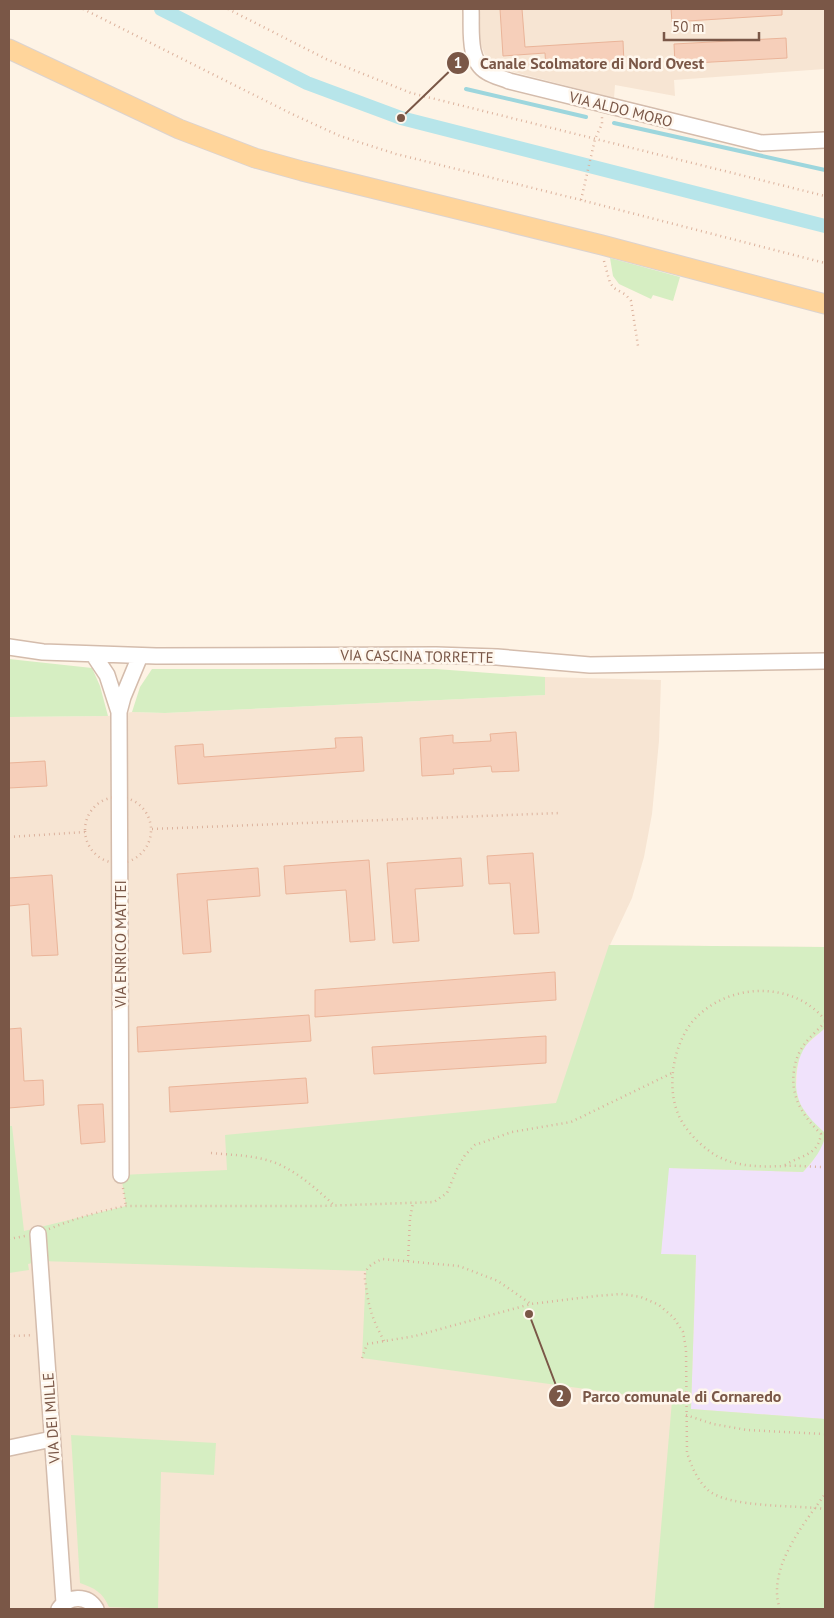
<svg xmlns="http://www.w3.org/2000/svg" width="834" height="1618" viewBox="0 0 834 1618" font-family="'PT Sans',sans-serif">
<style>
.residential{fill:#f7e5d3}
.education{fill:#f0e2fb}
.green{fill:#d6eec2}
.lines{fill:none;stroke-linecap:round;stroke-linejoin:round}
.stream{stroke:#9dd6dd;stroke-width:4}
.canal{stroke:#b7e5ea;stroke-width:14}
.building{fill:#f6cfba;stroke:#eab499}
.minor-casing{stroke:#d4bcac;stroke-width:18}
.major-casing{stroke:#dcd3cf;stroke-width:21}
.path{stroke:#dcb29d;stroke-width:2.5;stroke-dasharray:1 4;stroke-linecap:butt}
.minor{stroke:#fff;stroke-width:15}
.major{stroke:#ffd59b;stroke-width:19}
.labels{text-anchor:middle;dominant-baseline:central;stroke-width:5;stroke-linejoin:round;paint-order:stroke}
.street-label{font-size:15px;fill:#7a5747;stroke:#fff7ed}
.leader{fill:none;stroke:#7a5747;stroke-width:2}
.callout-dot{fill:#7a5747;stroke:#fff7ed;stroke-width:2}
.mark-label{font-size:15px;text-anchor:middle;font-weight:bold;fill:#fff}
.callout-label{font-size:16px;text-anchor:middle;font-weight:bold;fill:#7a5747;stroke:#fff7ed;stroke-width:5;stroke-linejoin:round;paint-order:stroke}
</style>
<rect width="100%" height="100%" fill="#fef3e5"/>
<path class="residential" d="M480,9H825V69L674,80L675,96L615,85L614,98L495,67L487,61L480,42Z
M545,677L661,680L659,741L652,814L644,857L632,898L610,945L825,947V1609H98L89,1598L57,1609H9V717L108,716L132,712L165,713L545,695Z"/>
<path class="education" d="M825,1028V1133L811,1120L800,1105L796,1089L797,1071L800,1054L806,1045Z
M825,1139V1419L691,1409L696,1255L661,1254L668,1168L803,1172L812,1162Z"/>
<path class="green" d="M610,258L680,277L673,301L653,295L651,299L619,284L613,276Z
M9,659L92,668L100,686L108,716L9,717Z
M152,669H436L545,677V695L165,713L132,712L140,687Z
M609,945L825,947V1028C819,1034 810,1039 805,1047C795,1062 792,1090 802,1107C808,1117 816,1125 825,1133C825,1147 813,1161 803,1172L669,1168L661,1254L696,1255L691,1409L825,1419V1609H654L672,1401L362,1358L366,1271L40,1261L28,1264L29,1270L9,1273V1126H12L24,1231L126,1206L121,1175L227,1170L225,1135L556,1103Z
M71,1435L216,1443L214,1475L161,1472L158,1609L109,1607C103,1593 95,1588 80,1583Z"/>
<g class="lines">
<path class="stream" d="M466,89L586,117
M614,123L825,170"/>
<path class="canal" d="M161,9L307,83L401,118L825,226"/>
</g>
<path class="building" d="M500,9H522L525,47L623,41L624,64L546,69L545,53L503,56Z
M671,9H782V15L672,22Z
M786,38L787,58L675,64L674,44Z
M516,732L519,771L492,772L491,766L453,769L454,774L422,776L420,738L453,735V743L491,741L490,734Z
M362,737L364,771L178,784L175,746L203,744L204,757L336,748L335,738Z
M45,761L47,786L9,788V763Z
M533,853L539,933L514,934L510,883L489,884L487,856Z
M461,858L463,886L415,889L419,941L393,943L387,863Z
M369,860L375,940L350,942L346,890L286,894L284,866Z
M258,868L260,896L207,900L211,952L183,954L177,874Z
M52,875L58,955L32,956L29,904L9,906V878Z
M555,972L556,1000L315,1017V990Z
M309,1015L311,1041L138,1052L137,1027Z
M21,1028L24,1081L43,1080L44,1105L9,1108V1029Z
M546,1036V1063L374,1074L372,1047Z
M306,1078L308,1103L170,1112L169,1087Z
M103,1104L105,1142L81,1144L78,1105Z"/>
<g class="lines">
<defs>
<path id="minor" d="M471,9C472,28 467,61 487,72C493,76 502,78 509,81L761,143L825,140
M9,647L43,652L156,656L436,655L497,657L590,665L825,661
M93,654L107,675L119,712
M121,1175L119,712L123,697L140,656
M38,1234L64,1603
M9,1448L52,1439
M59,1609C68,1596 87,1594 96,1609"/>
<path id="major" d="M9,49L179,129L255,158L302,171L602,245L825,304"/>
</defs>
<use href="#minor" class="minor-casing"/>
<use href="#major" class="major-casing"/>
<path class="path" d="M83,9L292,114L340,136L396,154L581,200L825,263
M228,9L326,59L411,93L825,196
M581,200L595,139L602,124V117
M604,261L610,283L614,288L626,295L631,301L638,346
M85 830a33 33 0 1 1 66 0a33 33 0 1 1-66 0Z
M152,829L560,813
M9,837L85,832
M825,1020C792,979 725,983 692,1022C673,1046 666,1088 679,1116C685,1129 696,1141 708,1150C712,1153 716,1156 721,1158C740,1167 763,1167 784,1166C797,1165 812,1167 825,1167
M211,1153C231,1155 251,1155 270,1161C295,1169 315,1188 334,1205
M785,1165C801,1155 818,1156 821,1134C803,1116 790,1097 794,1070C795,1063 797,1057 800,1051C806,1040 817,1031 825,1022
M123,1188L126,1206
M49,1229C74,1219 99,1211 126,1206H322L434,1202L447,1193L457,1169L465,1155L475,1145L512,1132L571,1122L672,1073
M9,1239L25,1236
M408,1261L410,1218L413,1203
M9,1335L12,1336L33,1335
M384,1341C373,1320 369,1310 366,1286C365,1281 364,1275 366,1271C369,1265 376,1262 382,1259L459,1266L498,1281L531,1304
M362,1358L367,1344L415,1336L531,1304L596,1296L621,1294L641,1297L659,1305L674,1318L683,1332L686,1349L687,1453C692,1467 697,1480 708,1490C728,1508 796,1505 825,1509
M686,1415L713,1424L747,1430L825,1434
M780,1609C766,1569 804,1524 825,1494"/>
<use href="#minor" class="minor"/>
<use href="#major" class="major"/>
</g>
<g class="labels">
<g class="street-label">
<text transform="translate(621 109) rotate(14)">VIA ALDO MORO</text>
<text transform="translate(417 656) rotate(1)">VIA CASCINA TORRETTE</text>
<text transform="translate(120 944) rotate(-90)">VIA ENRICO MATTEI</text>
<text transform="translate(51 1418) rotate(-94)">VIA DEI MILLE</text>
</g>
</g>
<path class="leader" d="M401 118L458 63M529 1314L560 1396"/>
<g class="callout-dot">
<circle cx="401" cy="118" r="5"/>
<circle cx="529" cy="1314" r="5"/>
<circle cx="458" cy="63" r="12"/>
<circle cx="560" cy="1396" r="12"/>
</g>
<g class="mark-label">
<text x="458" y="68">1</text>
<text x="560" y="1401">2</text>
</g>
<g class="callout-label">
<text x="592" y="69">Canale Scolmatore di Nord Ovest</text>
<text x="682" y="1402">Parco comunale di Cornaredo</text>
</g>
<rect width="834" height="1618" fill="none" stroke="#7a5747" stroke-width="20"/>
<path d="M664 32v8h95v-8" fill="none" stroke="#7a5747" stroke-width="2.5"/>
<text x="672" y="32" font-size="15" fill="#7a5747" stroke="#fff7ed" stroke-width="4" paint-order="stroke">50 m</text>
</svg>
